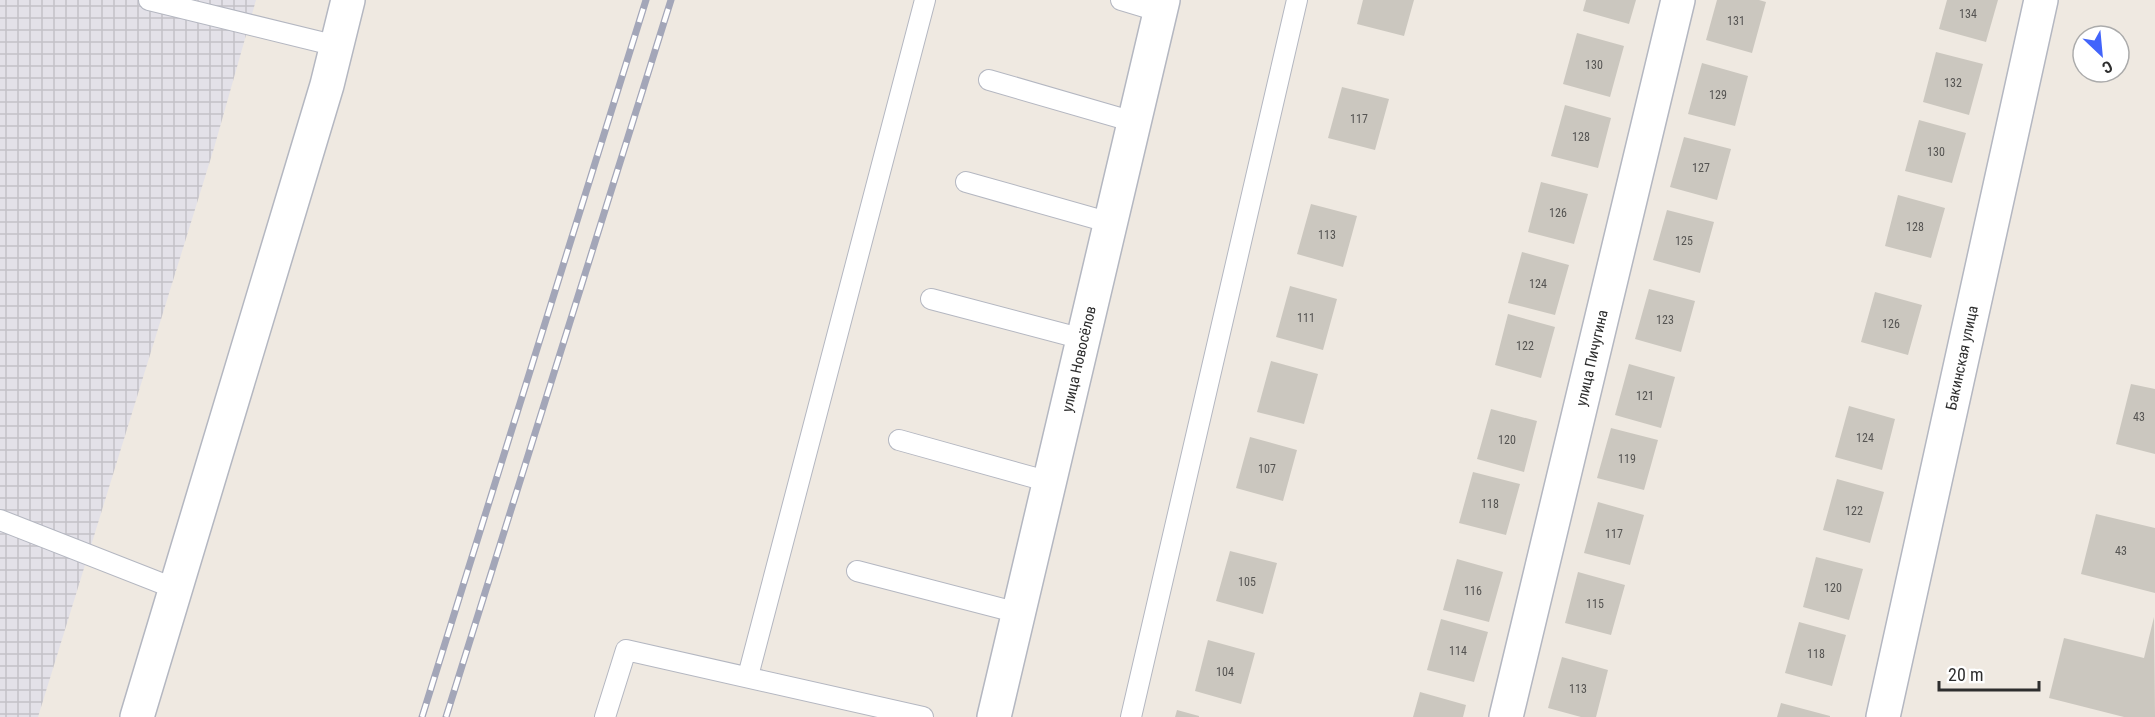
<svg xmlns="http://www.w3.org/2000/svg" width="2155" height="717" viewBox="0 0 2155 717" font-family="'Roboto Condensed',sans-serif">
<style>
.industrial{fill:url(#industrial-grid)}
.building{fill:#cbc7bf}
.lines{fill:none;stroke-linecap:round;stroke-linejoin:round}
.lane-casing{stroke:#b4b7c1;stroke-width:22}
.street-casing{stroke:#b4b7c1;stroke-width:36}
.secondary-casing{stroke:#b4b7c1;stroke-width:36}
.lane{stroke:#fff;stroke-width:20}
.street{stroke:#fff;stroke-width:33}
.secondary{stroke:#fff;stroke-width:33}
.rail-casing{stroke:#a3a6b8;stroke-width:7}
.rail{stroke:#fff;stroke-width:4.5;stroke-dasharray:14;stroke-linecap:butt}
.labels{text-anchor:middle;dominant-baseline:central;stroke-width:5;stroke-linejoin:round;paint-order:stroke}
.number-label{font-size:12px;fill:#555452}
.street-label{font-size:15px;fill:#2e2e2e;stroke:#fff}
</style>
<defs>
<pattern id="industrial-grid" width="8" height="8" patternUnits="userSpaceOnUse" patternTransform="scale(1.5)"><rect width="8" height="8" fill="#e3e1e8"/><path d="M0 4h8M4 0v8" fill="none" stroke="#c3c1c7"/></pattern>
</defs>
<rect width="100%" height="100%" fill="#efe9e1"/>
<path class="industrial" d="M0,0H256L214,148L38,717H0Z"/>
<path class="building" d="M1363,0H1414L1404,36L1357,24Z
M1586,0H1636L1629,24L1583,11Z
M1717,0H1759L1766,2L1752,53L1706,40Z
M1947,0H1998L1986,42L1939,29Z
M1577,33L1624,46L1610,97L1563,84Z
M1936,52L1983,64L1969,115L1923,102Z
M1702,63L1748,76L1735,126L1688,114Z
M1342,87L1389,99L1375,150L1328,138Z
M1565,105L1611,118L1598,168L1551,156Z
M1919,120L1966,133L1952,183L1905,171Z
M1684,137L1731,149L1717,200L1670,187Z
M1541,182L1588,194L1574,244L1528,232Z
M1898,195L1945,208L1931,258L1885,246Z
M1311,204L1357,216L1343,267L1297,254Z
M1667,210L1714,222L1700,273L1653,260Z
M1522,252L1569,265L1555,315L1508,303Z
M1290,286L1337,299L1323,350L1276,337Z
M1649,289L1695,301L1681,352L1635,339Z
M1875,292L1922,305L1908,355L1861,342Z
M1508,314L1555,327L1541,378L1495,365Z
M1271,361L1318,374L1304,424L1257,412Z
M1629,364L1675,377L1661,428L1615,415Z
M2131,384L2155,389V454L2116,444Z
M1849,406L1895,419L1882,470L1835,457Z
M1491,409L1537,421L1524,472L1477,459Z
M1611,428L1658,440L1644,490L1597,478Z
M1250,437L1297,450L1283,501L1236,488Z
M1473,472L1520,484L1506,535L1459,523Z
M1837,479L1884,492L1870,543L1823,530Z
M1598,502L1644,515L1630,565L1584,553Z
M2096,514L2155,528V593L2081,574Z
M1230,551L1277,563L1263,614L1216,601Z
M1816,557L1863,569L1849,620L1803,607Z
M1457,559L1503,572L1489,622L1443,610Z
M1578,572L1625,585L1611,635L1565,623Z
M2154,617L2155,717H2124L2049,698L2064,638L2144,658Z
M1441,619L1488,632L1474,682L1427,670Z
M1799,622L1846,635L1832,686L1785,673Z
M1208,640L1255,653L1241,704L1195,691Z
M1562,657L1608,670L1596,717H1581L1548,708Z
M1420,692L1466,705L1463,717H1413Z
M1781,703L1830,716V717H1777Z
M1177,710L1199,716V717H1175Z"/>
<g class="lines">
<defs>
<path id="lane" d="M149,0L337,46
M1121,0L1161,12
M989,80L1134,122
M966,182L1111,223
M931,299L1083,339
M899,440L1050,482
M0,520L176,589
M857,571L1019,613
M748,676L925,0
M605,717L626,650L923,717
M1131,717L1297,0"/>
<path id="street" d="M137,717L327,85L348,0
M1506,717L1678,0
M1883,717L2041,0"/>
<path id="secondary" d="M994,717L1163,0"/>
</defs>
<use href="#lane" class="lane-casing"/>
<use href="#street" class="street-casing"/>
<use href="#secondary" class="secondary-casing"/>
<use href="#lane" class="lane"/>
<use href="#street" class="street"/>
<use href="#secondary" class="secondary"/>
<defs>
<path id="rail" d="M422,717L646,0
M446,717L671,0"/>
</defs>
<use href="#rail" class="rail-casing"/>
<use href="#rail" class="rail"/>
</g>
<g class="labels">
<g class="number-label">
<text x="1968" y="14">134</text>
<text x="1736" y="21">131</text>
<text x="1594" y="65">130</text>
<text x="1953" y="83">132</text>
<text x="1718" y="95">129</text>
<text x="1359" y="119">117</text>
<text x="1581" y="137">128</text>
<text x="1936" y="152">130</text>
<text x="1701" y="168">127</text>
<text x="1558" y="213">126</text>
<text x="1915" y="227">128</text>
<text x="1327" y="235">113</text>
<text x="1684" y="241">125</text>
<text x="1538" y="284">124</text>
<text x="1306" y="318">111</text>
<text x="1665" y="320">123</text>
<text x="1891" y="324">126</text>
<text x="1525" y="346">122</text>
<text x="1645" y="396">121</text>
<text x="2139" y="417">43</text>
<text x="1865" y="438">124</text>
<text x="1507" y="440">120</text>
<text x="1627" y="459">119</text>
<text x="1267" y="469">107</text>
<text x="1490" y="504">118</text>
<text x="1854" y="511">122</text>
<text x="1614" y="534">117</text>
<text x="2121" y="551">43</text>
<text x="1247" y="582">105</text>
<text x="1833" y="588">120</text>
<text x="1473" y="591">116</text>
<text x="1595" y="604">115</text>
<text x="1458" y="651">114</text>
<text x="1816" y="654">118</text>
<text x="1225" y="672">104</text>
<text x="1578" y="689">113</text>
</g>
<g class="street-label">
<text transform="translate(1592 358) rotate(-77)">улица Пичугина</text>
<text transform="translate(1962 358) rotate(-78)">Бакинская улица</text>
<text transform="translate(1079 359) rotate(-77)">улица Новосёлов</text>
</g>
</g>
<g transform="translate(2101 54) rotate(154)"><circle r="28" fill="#ffffff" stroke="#ababab" stroke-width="1.5"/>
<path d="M0-4.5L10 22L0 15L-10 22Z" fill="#4264fb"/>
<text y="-9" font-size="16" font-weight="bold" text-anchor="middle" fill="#2e2e2e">С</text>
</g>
<path d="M1939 681v9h100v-9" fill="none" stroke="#2e2e2e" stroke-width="3"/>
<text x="1948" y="681" font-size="18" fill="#2e2e2e" stroke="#ffffff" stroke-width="4.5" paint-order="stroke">20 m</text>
</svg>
